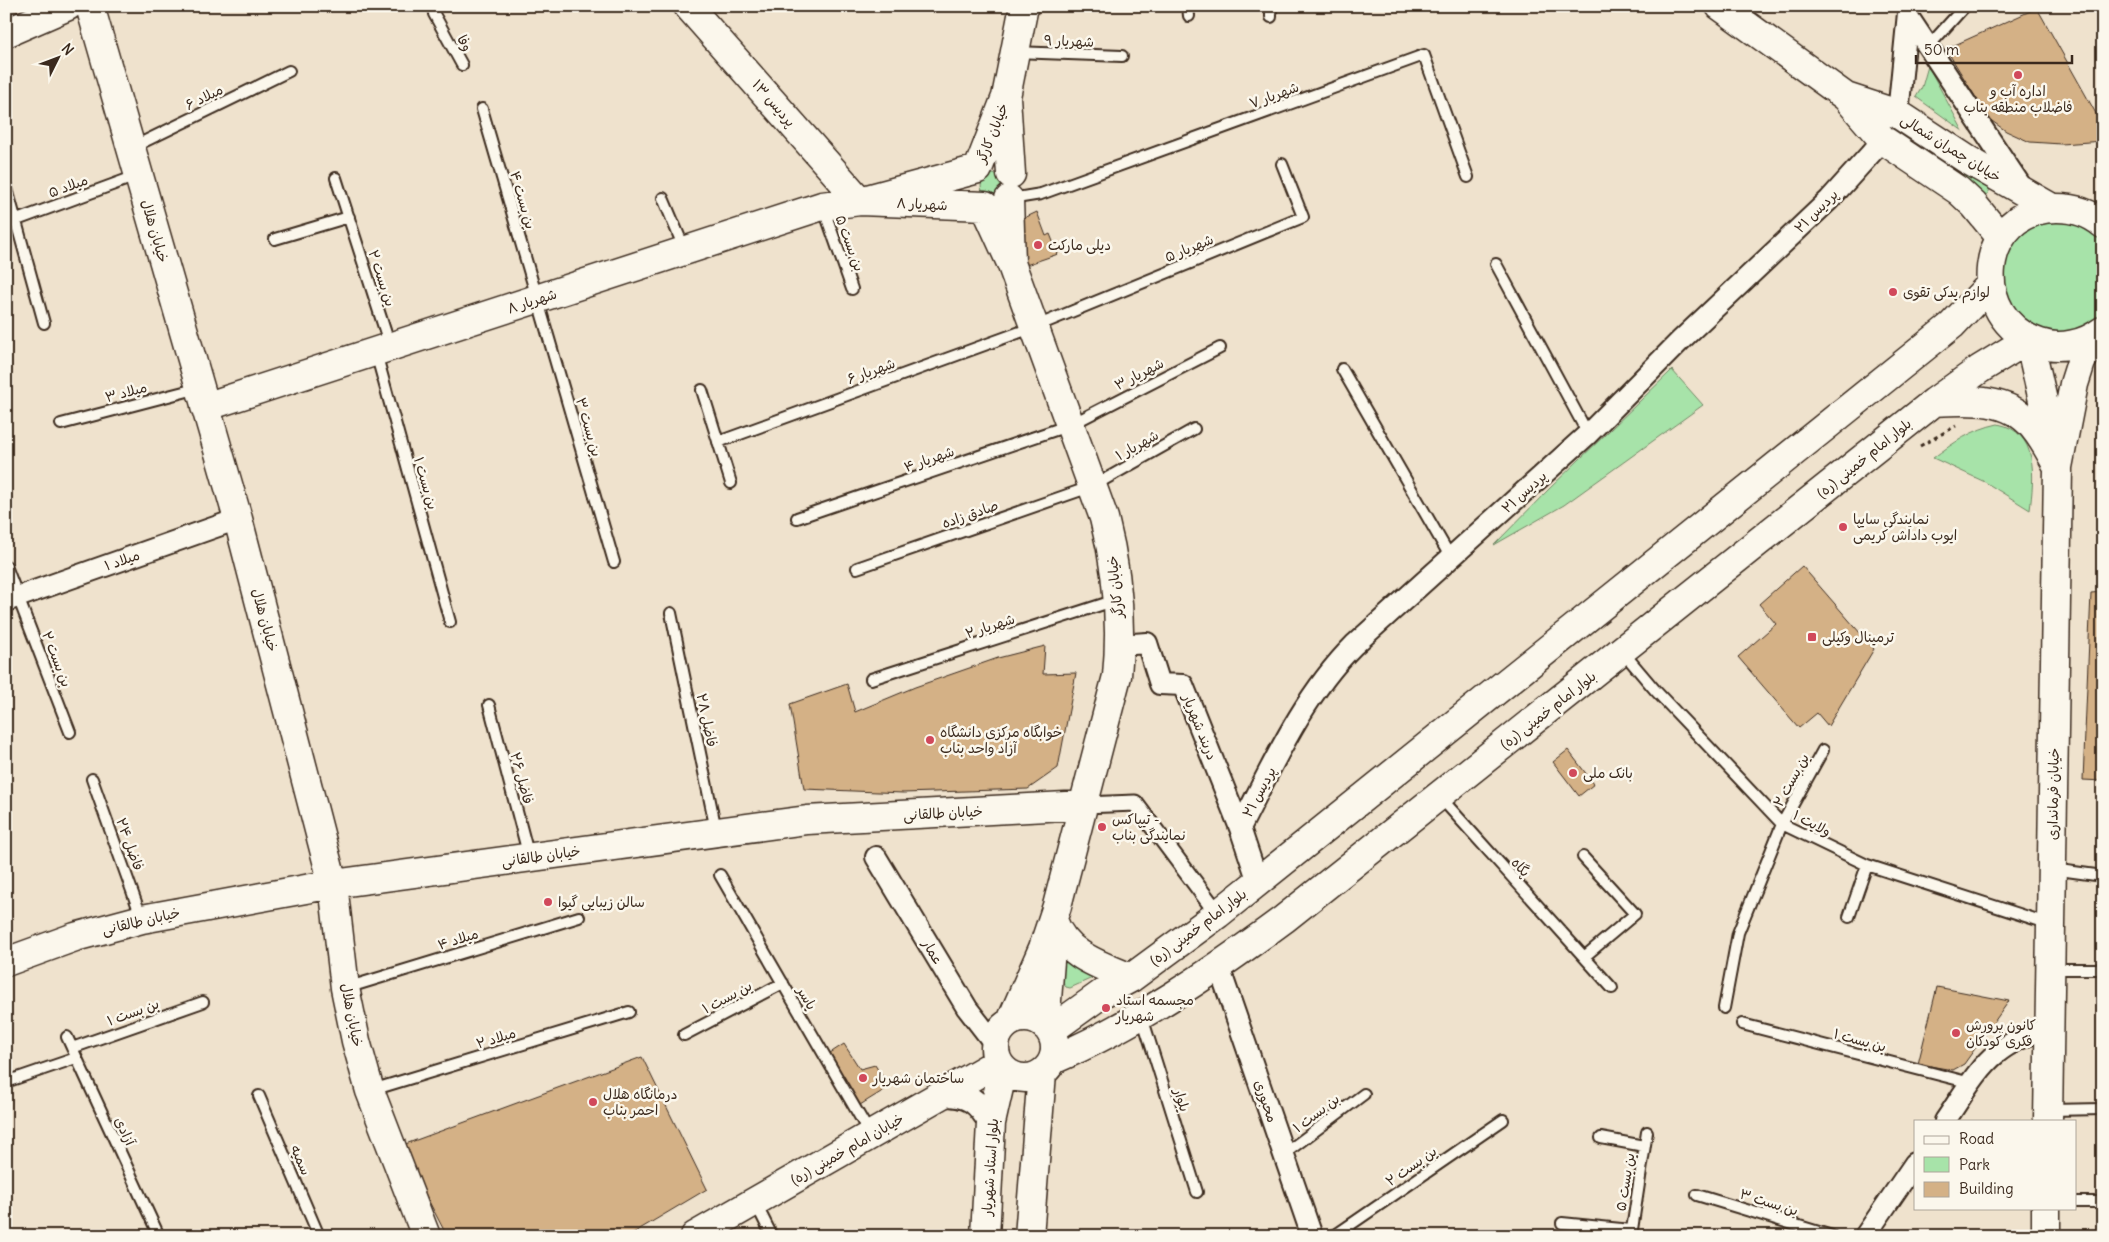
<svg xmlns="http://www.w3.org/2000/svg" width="2109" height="1242" viewBox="0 0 2109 1242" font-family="Delius,'Playpen Sans Arabic',sans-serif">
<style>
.green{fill:#a7e3a9;stroke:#718664}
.building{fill:#d4b186;stroke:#3b2a1e}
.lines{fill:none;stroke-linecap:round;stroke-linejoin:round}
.service-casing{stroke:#3b2a1e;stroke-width:14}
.pedestrian-casing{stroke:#3b2a1e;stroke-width:19}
.minor-casing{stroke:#3b2a1e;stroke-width:24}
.tertiary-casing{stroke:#3b2a1e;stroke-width:28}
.secondary-casing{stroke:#3b2a1e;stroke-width:31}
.path{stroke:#3b2a1e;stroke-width:3;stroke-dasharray:4 4;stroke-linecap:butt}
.service{stroke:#fbf7ec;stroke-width:10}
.pedestrian{stroke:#fbf7ec;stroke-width:15}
.minor{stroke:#fbf7ec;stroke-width:20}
.tertiary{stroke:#fbf7ec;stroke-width:24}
.secondary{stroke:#fbf7ec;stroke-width:28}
.poi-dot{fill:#d1495b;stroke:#fbf7ec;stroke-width:2}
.labels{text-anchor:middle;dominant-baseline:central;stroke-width:5;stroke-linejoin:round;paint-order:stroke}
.street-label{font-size:14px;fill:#3b2a1e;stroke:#fbf7ec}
.poi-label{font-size:14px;fill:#3b2a1e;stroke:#fbf7ec;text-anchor:start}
</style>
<rect width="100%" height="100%" fill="#efe2cd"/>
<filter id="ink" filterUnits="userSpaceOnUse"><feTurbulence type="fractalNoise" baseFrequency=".02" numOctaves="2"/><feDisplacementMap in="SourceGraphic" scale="10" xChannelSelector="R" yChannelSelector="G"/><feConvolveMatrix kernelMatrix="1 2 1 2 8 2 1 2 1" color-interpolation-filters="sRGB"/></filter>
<g filter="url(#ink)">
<path class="green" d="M1928,66L1963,131L1916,97L1922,87Z
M1900,129L1990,184C1990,191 1989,194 1983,197L1896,136Z
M981 186a12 12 0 1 1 24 0a12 12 0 1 1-24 0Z
M2060,217L2103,235V318L2083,331L2045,333L2013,311L2001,274L2010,246L2031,225Z
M1672,370L1703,405L1564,505L1494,545L1549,489Z
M1998,424C2039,432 2034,477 2030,510L1985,482L1933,458C1953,443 1973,429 1998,424Z
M1059,944L1099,975L1070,988L1066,987L1059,979Z"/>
<path class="building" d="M2037,8L2103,126V141L2061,144L2030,142L2006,131L1989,119L1946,49Z
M1037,212L1046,236L1050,234L1058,254L1026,265L1018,221Z
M1802,566L1874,649L1828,726L1817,713L1799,728L1738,657L1776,624L1759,604Z
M2103,592V781L2083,780L2091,593Z
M1045,646L1043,674L1076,673L1058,768L1028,789L903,793L804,789L790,704L847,684L855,712L915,687L998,658Z
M1568,750L1594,784L1579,796L1553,762Z
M1937,987L2009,1001L1964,1064L1953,1070L1918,1064Z
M844,1044L860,1069L875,1065L889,1087L860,1105L827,1055Z
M642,1057L707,1189L628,1236H447L400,1146Z"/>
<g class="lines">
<defs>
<path id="service" d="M434,6V14L462,65
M1188,6L1189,16
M1271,17V6
M1928,47L1965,6
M1015,52L1122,56
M482,109L614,562
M133,147L289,71
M336,178L390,346
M6,185L44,323
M663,198L685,250
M1010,199L1041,194L1424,55L1468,177
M823,207L852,289
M6,224L139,175
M275,239L349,217
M1496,264L1588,434
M376,353L450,622
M1342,369L1451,558
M702,390L731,483
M61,424L199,388
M718,442L1034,327L1303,217L1282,164
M797,518L1070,425L1220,348
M6,566L70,732
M857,568L1093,486L1194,429
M671,613L716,830
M1622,651L1655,690L1782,824L1867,865L2050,924
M871,679L1116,600
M489,705L529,857
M92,779L142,919
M1440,797L1612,988
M1583,857L1635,914L1584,957
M2052,869L2103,876
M720,875L870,1134
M1849,917L1867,865
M2051,969H2103
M346,988L579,917
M1724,1008L1738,933L1782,824L1823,750
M1142,1017L1197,1192
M1742,1024L1971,1083
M684,1035L783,983
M67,1037L159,1236
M72,1048L203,1002
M6,1082L76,1058
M372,1090L629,1012
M259,1096L319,1236
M2049,1110L2103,1109
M1601,1138L1644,1146
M1284,1154L1364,1094
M1697,1195L1832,1236
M755,1202L772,1236
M2075,1202H2103
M1562,1223L1631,1230
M1334,1236L1503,1120
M1631,1236L1647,1132"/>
<path id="pedestrian" d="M1084,805L1135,803L1218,914"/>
<path id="minor" d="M1909,18L2023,189
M1898,114L1908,13
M6,601L238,519
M1119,645L1147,643L1160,684L1183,685L1240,828
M876,857L967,1008L994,1043
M1258,882L1240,828C1273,764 1303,696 1354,645L1588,434L1680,341L1829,200L1883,140
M1219,967L1312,1236
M1945,1121C1959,1101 1978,1067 1997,1053C2013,1040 2031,1034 2050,1027
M1865,1236L1915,1163"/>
<path id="tertiary" d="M943,1094C969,1094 978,1101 991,1123"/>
<path id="secondary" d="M90,6L238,519L333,884L345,988L356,1041L370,1091L426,1236
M688,6L860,201
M1720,6L1846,97L1883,140L1959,191L1974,205L2001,238
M6,33L68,6
M1006,97L1024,6
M1846,97L1898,114L1968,160L2052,208
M1009,199L1011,263L985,206L860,201L978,169L1006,97L1011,174
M1011,263L1104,518C1117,568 1122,624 1117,676L1057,906L1043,948L1012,1019
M2102,331C2085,344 2060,350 2040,343C1966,319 1978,208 2057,208C2074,208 2090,213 2103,224
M2029,339L2054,449
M1934,402C1969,400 2010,397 2034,428C2044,440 2051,454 2058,467
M205,407L822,206L860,201
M1053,920C1065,955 1100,965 1131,978
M6,962L75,937L142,919L333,884L807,820L1084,805
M995 1048a30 30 0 1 1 60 0a30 30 0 1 1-60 0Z
M1045,1026L1051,948
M1050,1031L1103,993L1131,978L1218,914L1952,325L1990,285
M1053,1060C1136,1024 1211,973 1284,919L1934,402L1980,369L2029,339
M2048,1121L2058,467L2074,384L2081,362L2098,334
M695,1236L998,1062
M985,1236L991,1123L1003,1070
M1029,1236L1042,1073
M2046,1236V1208"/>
</defs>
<use href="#service" class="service-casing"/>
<use href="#pedestrian" class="pedestrian-casing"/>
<use href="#minor" class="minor-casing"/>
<use href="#tertiary" class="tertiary-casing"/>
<use href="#secondary" class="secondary-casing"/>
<path class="path" d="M1920,446L1956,426"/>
<use href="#service" class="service"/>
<use href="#pedestrian" class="pedestrian"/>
<use href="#minor" class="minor"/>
<use href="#tertiary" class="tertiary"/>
<use href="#secondary" class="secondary"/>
</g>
</g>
<g class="poi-dot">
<circle cx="2018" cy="75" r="5"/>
<circle cx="1038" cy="245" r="5"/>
<circle cx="1893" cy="292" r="5"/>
<circle cx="1843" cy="527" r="5"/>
<rect x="1807" y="632" width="10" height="10" rx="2.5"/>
<circle cx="930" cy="740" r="5"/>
<circle cx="1573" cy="773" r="5"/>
<circle cx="1102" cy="827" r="5"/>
<circle cx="548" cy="902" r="5"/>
<circle cx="1106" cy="1008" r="5"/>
<circle cx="1956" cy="1033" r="5"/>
<circle cx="863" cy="1078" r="5"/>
<circle cx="593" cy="1102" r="5"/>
</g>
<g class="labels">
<g class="street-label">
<text transform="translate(1069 41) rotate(2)">شهریار ۹</text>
<text transform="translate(465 43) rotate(62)">وفا</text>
<text transform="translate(1274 95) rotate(-20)">شهریار ۷</text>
<text transform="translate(204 97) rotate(-26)">میلاد ۶</text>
<text transform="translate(774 103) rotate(49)">پردیس ۱۳</text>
<text transform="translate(992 133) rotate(-68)">خیابان کارگر</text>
<text transform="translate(1951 148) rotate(32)">خیابان چمران شمالی</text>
<text transform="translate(68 186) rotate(-20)">میلاد ۵</text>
<text transform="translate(523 200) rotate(74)">بن بست ۴</text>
<text transform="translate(922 204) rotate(3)">شهریار ۸</text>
<text transform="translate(1816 211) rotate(-45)">پردیس ۲۱</text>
<text transform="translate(155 231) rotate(74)">خیابان هلال</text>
<text transform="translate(850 243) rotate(70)">بن بست ۵</text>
<text transform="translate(1189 248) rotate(-22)">شهریار ۵</text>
<text transform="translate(382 278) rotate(72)">بن بست ۲</text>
<text transform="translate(532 301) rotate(-18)">شهریار ۸</text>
<text transform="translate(871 371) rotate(-20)">شهریار ۶</text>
<text transform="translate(1139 374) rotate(-27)">شهریار ۳</text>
<text transform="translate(126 392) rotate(-15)">میلاد ۳</text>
<text transform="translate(589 427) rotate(74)">بن بست ۳</text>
<text transform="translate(1137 445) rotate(-29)">شهریار ۱</text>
<text transform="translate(1864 458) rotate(-39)">بلوار امام خمینی (ره)</text>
<text transform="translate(929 459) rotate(-19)">شهریار ۴</text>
<text transform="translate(426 483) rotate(74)">بن بست ۱</text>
<text transform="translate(1524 492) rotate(-42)">پردیس ۲۱</text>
<text transform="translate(970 514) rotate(-19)">صادق زاده</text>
<text transform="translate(122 560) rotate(-19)">میلاد ۱</text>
<text transform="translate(1115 587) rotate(-96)">خیابان کارگر</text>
<text transform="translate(265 620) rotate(75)">خیابان هلال</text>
<text transform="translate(990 626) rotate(-18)">شهریار ۲</text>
<text transform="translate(57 659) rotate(69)">بن بست ۲</text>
<text transform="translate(1548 710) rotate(-38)">بلوار امام خمینی (ره)</text>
<text transform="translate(707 720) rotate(78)">فاضل ۲۸</text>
<text transform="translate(1200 727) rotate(68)">دربند شهریار</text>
<text transform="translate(522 778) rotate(75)">فاضل ۲۶</text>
<text transform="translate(1791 780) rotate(-61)">بن بست ۲</text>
<text transform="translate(1259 792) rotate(-62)">پردیس ۲۱</text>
<text transform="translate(2053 794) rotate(-89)">خیابان فرمانداری</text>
<text transform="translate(943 813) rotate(-3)">خیابان طالقانی</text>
<text transform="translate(1812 823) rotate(27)">ولایت ۱</text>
<text transform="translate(130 844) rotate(70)">فاضل ۲۴</text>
<text transform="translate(541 856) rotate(-8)">خیابان طالقانی</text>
<text transform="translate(1521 867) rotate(48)">پگاه</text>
<text transform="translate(141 921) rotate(-13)">خیابان طالقانی</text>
<text transform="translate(1198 927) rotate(-37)">بلوار امام خمینی (ره)</text>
<text transform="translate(458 939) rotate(-17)">میلاد ۴</text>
<text transform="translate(933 952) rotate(59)">عمار</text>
<text transform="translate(727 997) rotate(-28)">بن بست ۱</text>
<text transform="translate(807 998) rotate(60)">یاسر</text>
<text transform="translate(133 1012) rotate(-20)">بن بست ۱</text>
<text transform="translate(352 1015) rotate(79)">خیابان هلال</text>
<text transform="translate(496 1038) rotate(-17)">میلاد ۲</text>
<text transform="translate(1860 1040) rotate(15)">بن بست ۱</text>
<text transform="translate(1182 1100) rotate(73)">بلوار</text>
<text transform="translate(1266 1101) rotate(71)">محبوری</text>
<text transform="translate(1316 1113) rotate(-37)">بن بست ۱</text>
<text transform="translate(125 1131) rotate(65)">آزادی</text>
<text transform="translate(847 1149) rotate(-30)">خیابان امام خمینی (ره)</text>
<text transform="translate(301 1160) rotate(67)">سمیه</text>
<text transform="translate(1411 1166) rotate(-35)">بن بست ۲</text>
<text transform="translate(990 1167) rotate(-86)">بلوار استاد شهریار</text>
<text transform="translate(1625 1182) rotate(-81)">بن بست ۵</text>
<text transform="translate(1769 1202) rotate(17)">بن بست ۳</text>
</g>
<g class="poi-label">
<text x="2018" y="91" text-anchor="middle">اداره آب و<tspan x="2018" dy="16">فاضلاب منطقه بناب</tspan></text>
<text x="1048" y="245">دیلی مارکت</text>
<text x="1903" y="292">لوازم یدکی تقوی</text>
<text x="1853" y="519">نمایندگی سایپا<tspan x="1853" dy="16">ایوب داداش کریمی</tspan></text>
<text x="1822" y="637">ترمینال وکیلی</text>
<text x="940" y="732">خوابگاه مرکزی دانشگاه<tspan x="940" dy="16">آزاد واحد بناب</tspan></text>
<text x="1583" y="773">بانک ملی</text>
<text x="1112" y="819">تیپاکس -<tspan x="1112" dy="16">نمایندگی بناب</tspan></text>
<text x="558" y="902">سالن زیبایی گیوا</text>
<text x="1116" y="1000">مجسمه استاد<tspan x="1116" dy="16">شهریار</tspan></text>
<text x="1966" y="1025">کانون پرورش<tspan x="1966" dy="16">فکری کودکان</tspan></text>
<text x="873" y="1078">ساختمان شهریار</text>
<text x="603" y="1094">درمانگاه هلال<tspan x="603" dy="16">احمر بناب</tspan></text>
</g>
</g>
<rect width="2109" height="1242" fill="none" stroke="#fbf7ec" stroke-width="25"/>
<rect x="12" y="12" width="2084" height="1217" fill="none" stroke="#3b2a1e" stroke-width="2" filter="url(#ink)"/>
<rect x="1914" y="1120" width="162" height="90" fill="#fbf7ec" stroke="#aea59a"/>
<rect x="1924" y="1136" width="25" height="8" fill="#fbf7ec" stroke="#aea59a"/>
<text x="1959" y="1144" font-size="15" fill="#3b2a1e">Road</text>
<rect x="1924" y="1157" width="25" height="15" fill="#a7e3a9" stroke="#aea59a"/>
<text x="1959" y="1170" font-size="15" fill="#3b2a1e">Park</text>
<rect x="1924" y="1182" width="25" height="15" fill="#d4b186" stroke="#aea59a"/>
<text x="1959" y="1194" font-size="15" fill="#3b2a1e">Building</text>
<g transform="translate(58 58) rotate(48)" stroke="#fbf7ec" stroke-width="4" paint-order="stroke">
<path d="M0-4L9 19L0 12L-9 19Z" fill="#3b2a1e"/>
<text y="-8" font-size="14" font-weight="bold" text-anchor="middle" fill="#3b2a1e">N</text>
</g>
<path d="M1916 55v8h156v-8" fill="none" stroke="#3b2a1e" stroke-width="2.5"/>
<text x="1924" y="55" font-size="15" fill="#3b2a1e" stroke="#fbf7ec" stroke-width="4" paint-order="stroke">50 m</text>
</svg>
